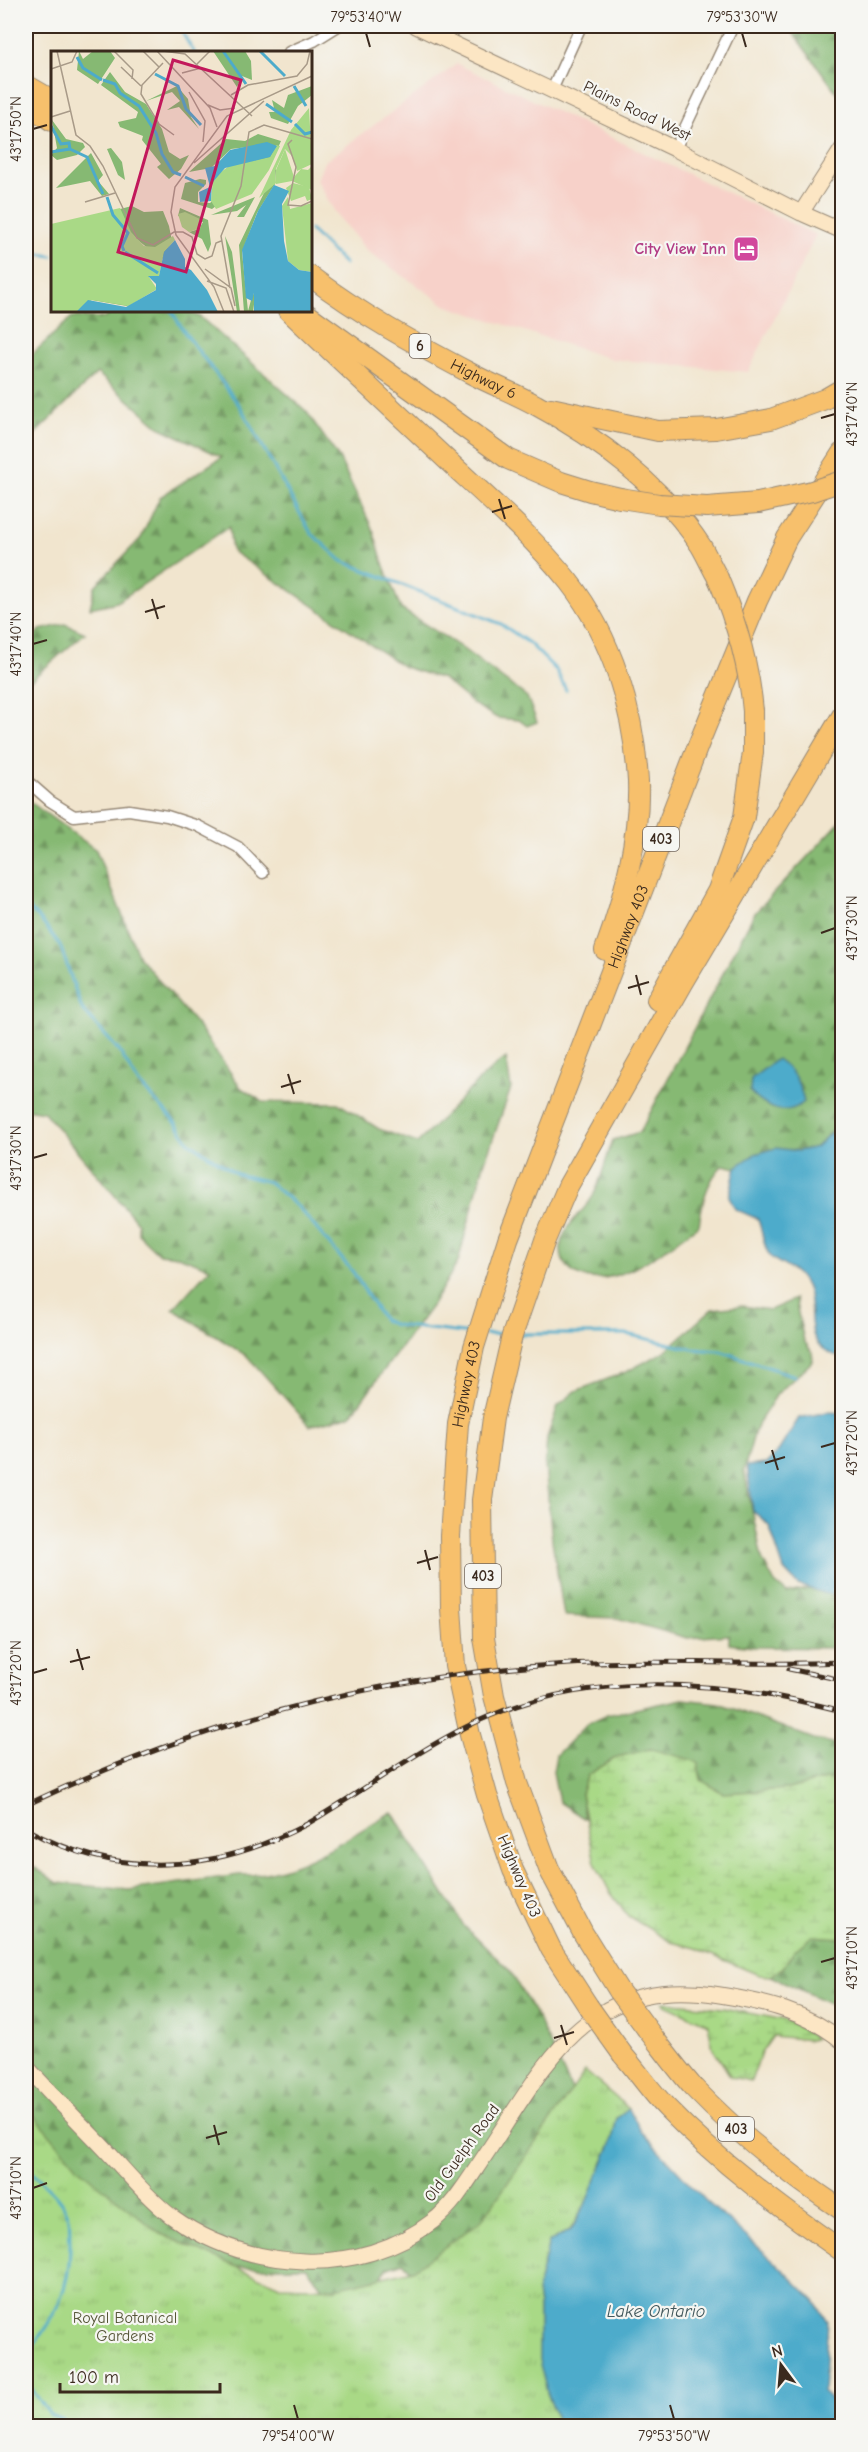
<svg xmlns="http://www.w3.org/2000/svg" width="868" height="2452" viewBox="0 0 868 2452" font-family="'Comic Neue',sans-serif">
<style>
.built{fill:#f7d1c9}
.forest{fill:url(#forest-firs);stroke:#607248;stroke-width:1.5}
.wetland{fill:url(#wetland-marsh);stroke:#728252;stroke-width:1.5}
.park{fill:url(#park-tufts);stroke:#728252;stroke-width:1.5}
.water{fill:#4dabcb;stroke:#446a74;stroke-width:1.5}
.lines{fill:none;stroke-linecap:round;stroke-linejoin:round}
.stream{stroke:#4dabcb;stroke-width:3}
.street-casing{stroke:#968876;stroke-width:13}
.secondary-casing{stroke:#968876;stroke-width:17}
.highway-casing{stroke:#968876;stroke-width:22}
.street{stroke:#fff;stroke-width:10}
.secondary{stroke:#fce6c4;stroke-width:15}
.highway{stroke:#f7c06c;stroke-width:20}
.rail-casing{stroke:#3b2a1e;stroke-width:5}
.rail{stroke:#f6f6f2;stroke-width:3;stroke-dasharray:9;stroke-linecap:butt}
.highway-bridge-casing{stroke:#968876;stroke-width:22;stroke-linecap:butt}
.highway-bridge{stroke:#f7c06c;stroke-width:20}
.ticks{fill:none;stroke:#3b2a1e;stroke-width:2}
.labels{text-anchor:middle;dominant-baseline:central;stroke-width:4.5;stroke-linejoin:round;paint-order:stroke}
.shield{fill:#f6f6f2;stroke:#73675e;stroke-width:1.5}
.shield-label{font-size:15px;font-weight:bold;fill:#3b2a1e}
.street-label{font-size:16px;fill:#3b2a1e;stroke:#f6f6f2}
.hotel-label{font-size:16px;font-weight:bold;fill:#b23c85;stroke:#f6f6f2;text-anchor:end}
.park-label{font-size:16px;fill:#565638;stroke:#f6f6f2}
.water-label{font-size:18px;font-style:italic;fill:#41575b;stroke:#f6f6f2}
.inset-river{fill:none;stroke:#4dabcb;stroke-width:3}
.inset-road{fill:none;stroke:#a89a88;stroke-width:1.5}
.view{fill:#c2185b;fill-opacity:0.15;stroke:#c2185b;stroke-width:3}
.inset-edge{fill:none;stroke:#3b2a1e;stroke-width:3}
.neatline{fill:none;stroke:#3b2a1e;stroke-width:2}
.ticks-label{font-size:15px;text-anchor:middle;fill:#3b2a1e}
</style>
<defs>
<pattern id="forest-firs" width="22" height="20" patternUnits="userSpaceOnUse" patternTransform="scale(1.5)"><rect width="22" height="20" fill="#86b973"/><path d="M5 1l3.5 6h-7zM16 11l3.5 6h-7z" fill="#6f975e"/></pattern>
<pattern id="wetland-marsh" width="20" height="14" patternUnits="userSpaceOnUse" patternTransform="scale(1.5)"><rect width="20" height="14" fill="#a9d986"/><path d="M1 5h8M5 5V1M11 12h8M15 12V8" fill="none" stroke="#92ba73"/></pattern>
<pattern id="park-tufts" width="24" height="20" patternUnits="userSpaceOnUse" patternTransform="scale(1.5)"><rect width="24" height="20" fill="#a9d986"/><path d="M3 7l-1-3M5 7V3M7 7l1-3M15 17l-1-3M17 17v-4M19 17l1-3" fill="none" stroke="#92ba73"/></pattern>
</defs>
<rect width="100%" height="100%" fill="#f6f6f2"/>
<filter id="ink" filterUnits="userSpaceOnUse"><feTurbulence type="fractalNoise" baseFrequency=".0167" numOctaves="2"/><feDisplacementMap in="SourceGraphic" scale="12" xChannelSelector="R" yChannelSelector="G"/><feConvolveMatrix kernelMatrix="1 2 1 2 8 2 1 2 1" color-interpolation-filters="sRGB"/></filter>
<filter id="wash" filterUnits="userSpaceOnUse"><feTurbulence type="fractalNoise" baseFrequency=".008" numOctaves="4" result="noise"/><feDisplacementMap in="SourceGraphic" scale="24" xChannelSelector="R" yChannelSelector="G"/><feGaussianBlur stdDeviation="1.35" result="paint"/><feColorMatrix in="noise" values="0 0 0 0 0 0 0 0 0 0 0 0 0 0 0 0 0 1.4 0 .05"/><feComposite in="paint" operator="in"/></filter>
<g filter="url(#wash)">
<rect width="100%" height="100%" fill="#f1e5ce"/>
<path class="built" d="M457,64L816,235L748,372L611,359L447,306L367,251L336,214L317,180L324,162Z"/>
<path class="forest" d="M788,26H842V93L840,97Z
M112,311H185L200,317L306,411L339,458L373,530L384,566L401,609L459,646L527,697L537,722L527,726L519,720L497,718L473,704L443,679L404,667L232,551L229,527L117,602L90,608L95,586L141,538L160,497L222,457L161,428L97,373L26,443V360L72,317L106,318Z
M65,624L85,633L26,684V643L40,630Z
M26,799L96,850L139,957L200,1029L241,1088L263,1102L338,1103L379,1129L417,1143C447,1116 473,1081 506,1058L511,1088L483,1167L458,1262L432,1305L351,1415L310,1426L247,1356L173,1309L210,1268L178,1256L159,1254L138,1234V1223L44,1112L26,1109Z
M842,820V1119L817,1147L745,1170L723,1165C707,1180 702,1203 699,1225C667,1247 618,1291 578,1275C566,1270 560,1258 561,1245C563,1226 584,1212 593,1196C602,1179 606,1157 613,1140L640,1132L754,914Z
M795,1299L804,1341L812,1352L813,1361L777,1394L756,1427L744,1470L762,1559L775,1583L787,1593L842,1583V1648L753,1647L729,1644V1635L687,1638L617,1618L564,1616L552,1540L545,1465L547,1438L558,1406L576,1391L626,1372L664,1352L712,1309L742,1306L770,1310Z
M683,1699L718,1703L814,1739L842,1745V1780L826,1779L789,1789L723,1793L701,1780L698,1764L651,1749L617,1757L588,1775L581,1793L585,1819L559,1802L553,1772L556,1755L587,1724L607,1715Z
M392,1812L464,1926L510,1971L534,2011L594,2136L420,2281L403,2262L388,2267L360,2309L335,2305L307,2267H236L26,2426V1862L58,1883L129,1890L239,1875C295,1877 346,1838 392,1812Z
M812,1936L842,1938V2009L771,1976L782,1969L795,1950Z"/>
<path class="wetland" d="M651,1749L692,1760L698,1764L701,1780L723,1793L789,1789L826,1779L842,1780V1938L812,1936L795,1950L782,1969L771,1976L759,1975L695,1948L671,1942L628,1916L610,1892L595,1863L581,1793L588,1775L617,1757Z
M663,2002L723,2008L789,2021L815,2038L810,2040L773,2036L761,2053L751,2081L731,2077L713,2049L708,2024L665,2005Z"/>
<path class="park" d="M585,2071L629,2109L617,2118L611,2144L584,2207L570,2230L549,2242L537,2290L539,2307V2334L547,2392L557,2419L554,2426H26V2106L79,2169L161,2234L280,2286L336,2288L413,2270L482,2220Z"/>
<path class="water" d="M777,1059C794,1071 799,1081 804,1102C785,1118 765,1108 750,1092L751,1079Z
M842,1121V1358C792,1342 823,1308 802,1279C796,1270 781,1265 772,1258C764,1251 762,1230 758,1219L735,1209L729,1197L736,1167L755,1154L776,1148L798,1151L816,1147Z
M828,1412L842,1413V1596L827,1594L798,1585L784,1570L769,1525L753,1511L747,1466L766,1464L779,1450L799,1418Z
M629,2109L641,2131L706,2201L773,2260L815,2301L828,2322L823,2392L836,2405L842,2407V2426H554L557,2419L547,2392L539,2360V2307L537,2290L549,2242L571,2230L584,2207L611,2144L617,2118Z"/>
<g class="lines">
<path class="stream" d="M178,26L194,52
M310,230L345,264
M26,252L52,256
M171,310L185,333L240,406L311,533L342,561L501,624L529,643L556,670L566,690
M26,906L39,918L60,945L82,1009L120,1052L137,1081L176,1123L189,1142L237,1174L269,1182L298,1207L353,1272L383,1320L395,1325L472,1334
M485,1334H505
M521,1334H626L692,1349L720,1351L795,1376
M26,2166C40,2181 60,2195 68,2215C71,2222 69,2234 70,2242C71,2290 54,2319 26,2355
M26,2381L50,2415L62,2420"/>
</g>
</g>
<g filter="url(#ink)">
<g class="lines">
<defs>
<path id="street" d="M289,52L314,41L338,26
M552,90L581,26
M675,149L733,26
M26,780L50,801L74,816L129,810L167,816L198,826L238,847L263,873"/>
<path id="secondary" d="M416,26L675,149L801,213L842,231
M801,213L842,149
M26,2066C51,2094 77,2120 103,2147C125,2170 146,2197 171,2216C211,2245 256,2259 304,2261C350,2263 397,2249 433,2221C454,2205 469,2179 484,2157C548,2061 586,1974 720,1995C764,2002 808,2012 842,2041"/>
<g id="highway">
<path d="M26,85L52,100"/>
<path d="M26,104L52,121"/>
<path id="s1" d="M310,276C360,314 415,344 470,373C492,385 515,393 536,405C598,438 662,486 701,546C707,556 712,568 718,578"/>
<path d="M288,310C341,361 394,410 447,460C489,499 533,537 569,582C612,637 634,711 638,781C640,835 624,899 605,950"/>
<path d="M304,312L508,459L561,482L590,491L620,498"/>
<path d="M551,408L658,431L716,429L771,419L825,399L842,389"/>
<path d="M707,507L758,503"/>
<path d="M657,1000L718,890L744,817L753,752V711"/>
<path d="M619,1991L583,1933L549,1869L517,1783L494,1696L484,1638L482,1500L493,1418L512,1336L545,1240L568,1186L683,983L842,716"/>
<path id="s2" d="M588,2006L551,1949L513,1870L487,1795L470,1735L455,1666L451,1608L450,1536L458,1424L474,1347L508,1239L699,743L757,601L787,538L842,453"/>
<path d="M647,2029C662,2048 677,2069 693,2087C738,2134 788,2174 842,2210"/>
<path d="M623,2055C638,2072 651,2092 667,2108C719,2162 781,2208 842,2251"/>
</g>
</defs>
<use href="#street" class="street-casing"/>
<use href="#secondary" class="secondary-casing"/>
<use href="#highway" class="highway-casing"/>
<use href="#street" class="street"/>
<use href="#secondary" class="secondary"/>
<use href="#highway" class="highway"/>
<defs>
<path id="rail" d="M789,1669L842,1680
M26,1805C198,1723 380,1674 570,1664C661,1659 752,1666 842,1662
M26,1829C118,1880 215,1873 307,1824C360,1793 410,1755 466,1727C583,1668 718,1679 842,1711"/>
</defs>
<use href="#rail" class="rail-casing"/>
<use href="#rail" class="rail"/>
<defs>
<path id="highway-bridge" d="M620,498L659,504L707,507
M758,503L812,491L842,481
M718,578C736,621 749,664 753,711
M619,1991L647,2029
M588,2006L623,2055"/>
</defs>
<use href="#highway-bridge" class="highway-bridge-casing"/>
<use href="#highway-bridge" class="highway-bridge"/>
</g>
</g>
<path class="ticks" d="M366,33L370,47M742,33L746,47M33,129L47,125M821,418L835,414M499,499L505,519M492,512L512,506M152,599L158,619M145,612L165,606M33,644L47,640M821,933L835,928M636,975L641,995M628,988L649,982M288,1074L294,1094M281,1087L301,1081M33,1158L47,1154M821,1447L835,1443M772,1450L778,1470M765,1463L785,1457M425,1550L430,1570M417,1563L438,1557M77,1649L83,1670M70,1662L90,1657M33,1673L47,1669M821,1962L835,1958M561,2025L567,2045M554,2038L574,2032M214,2125L219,2145M206,2138L227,2132M33,2188L47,2183M294,2405L298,2419M670,2405L674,2419"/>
<defs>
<symbol id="hotel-square" viewBox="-11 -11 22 22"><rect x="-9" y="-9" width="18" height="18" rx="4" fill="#d1479c" stroke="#f6f6f2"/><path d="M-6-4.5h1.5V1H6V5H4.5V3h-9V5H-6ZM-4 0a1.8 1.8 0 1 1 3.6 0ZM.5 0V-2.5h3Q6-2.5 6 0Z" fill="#fff"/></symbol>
</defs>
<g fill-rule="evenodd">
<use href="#hotel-square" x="731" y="234" width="30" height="30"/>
</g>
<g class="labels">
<g class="shield">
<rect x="409.5" y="334" width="21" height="24" rx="4.5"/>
<rect x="643" y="827" width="36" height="24" rx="4.5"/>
<rect x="465" y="1564" width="36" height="24" rx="4.5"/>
<rect x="718" y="2117" width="36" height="24" rx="4.5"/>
</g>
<g class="shield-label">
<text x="420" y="346">6</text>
<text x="661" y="839">403</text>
<text x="483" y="1576">403</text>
<text x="736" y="2129">403</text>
</g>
<g class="street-label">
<text transform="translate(637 111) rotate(26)">Plains Road West</text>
<text stroke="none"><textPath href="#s1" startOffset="202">Highway 6</textPath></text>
<text stroke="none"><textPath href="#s2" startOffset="1137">Highway 403</textPath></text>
<text stroke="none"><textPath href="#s2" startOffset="651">Highway 403</textPath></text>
<text transform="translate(519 1876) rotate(67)">Highway 403</text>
<text transform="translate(462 2153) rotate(-54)">Old Guelph Road</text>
</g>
<g class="hotel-label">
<text x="726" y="249">City View Inn</text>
</g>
<g class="park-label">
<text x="125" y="2318">Royal Botanical<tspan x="125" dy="18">Gardens</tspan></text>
</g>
<g class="water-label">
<text x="656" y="2311">Lake Ontario</text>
</g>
</g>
<g transform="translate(51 51)">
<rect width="261" height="261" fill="#f1e5ce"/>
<path d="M28,0L32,8L42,0H59L64,7L47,33L26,19ZM162,0H194L200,10L201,29L191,25L186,36ZM59,21L74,41L95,53L111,78L118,101L129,108L138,104L130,118L118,128L106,116L110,113L91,89L92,85L69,76L67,71L85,67L87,61L50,34ZM126,35L137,48L140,66L148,78L128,56L116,59L129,50L121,41L95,50ZM261,35V44L247,55L237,73L220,67L218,61H224L221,49L233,57L237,44ZM1,69L15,88L32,92L34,96L26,104L6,109L0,104L6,97ZM207,83L230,90L219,114L161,158L130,148L134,132L149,128L155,129V133L147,141V151L159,152L221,93L180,98L160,117L138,121L175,88L194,90ZM60,97L71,111L74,129L67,124L56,98ZM40,102L52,124L47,130L58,143L51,145L39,130L5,137ZM225,117L224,133L206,162L191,201L197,260L202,242L204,246L202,261H193L188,194ZM204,146L193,166H186L195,154L186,160L160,164ZM81,155L93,161L112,160L118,175L121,190L109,212L102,215L100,223L83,230L86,240L104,236V239L89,244L76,255L35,248L16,261H0V179L6,174L12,185L3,215L10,227L21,226L28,211L33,217L34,233L45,230L46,238L52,236L58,242L78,244L71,223L61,222L55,211L64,212L76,200L93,204L104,197L98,198L84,187L76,198L63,201L52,172L55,170L67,184L66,175L57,161ZM129,157L157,169L160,193L157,201L151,188L138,181L148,178L152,171L127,165ZM174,185L181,201L189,261H186Z" fill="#86b973"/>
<path d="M234,98L243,126L250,118L257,119L261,115V139L241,130L225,133V119ZM134,161L149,168L150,177L138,181L131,176L127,163Z" fill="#a9d986"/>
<path d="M237,146L239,158L261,152V221L248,219L237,210L231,155Z" fill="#a9d986"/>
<path d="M258,57L261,113L246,120L241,105L234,98L224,120L225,132L208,147L240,79ZM225,94L229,95L218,119L201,143L165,158L160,150L162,127L178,115L219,106ZM242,132L258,136L261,148L256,150L254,145L240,150L235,137ZM69,157L80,181L93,195L104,196L122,185L124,189L113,201L108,225L98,226L106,238L78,255L41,249L25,261H0V173Z" fill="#a9d986"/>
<path d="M191,117L181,150L165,156L166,129Z" fill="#a9d986"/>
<path d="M216,91L226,95L219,106L174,117L161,132L160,150L149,151L148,141L159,136L154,117L164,115L179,99ZM223,134L238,140L231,153L233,190L237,210L248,219L261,221L260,261H203V242L200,255L201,250L195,247L191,199L207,160ZM124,189L134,208V216L140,219L156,239L167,261H25L37,249L75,256L105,239V233L97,225H108L113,201Z" fill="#4dabcb"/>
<path class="inset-river" d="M172,0L195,33M209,0L234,25M26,6L32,17L51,29M104,23L127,35L135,58L150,74M52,29L64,33L69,42L88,55L105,82L111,103L122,121L130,124M243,35L255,55M215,53L241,71M244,73L254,83L261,81M0,75L10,93L18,92L19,98L36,106L52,143M0,101L19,98M134,126L153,135M56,146L62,164L77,182L71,195L73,200M74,201L107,222"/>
<path class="inset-road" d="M6,0L25,84L39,95L52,115L86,187L102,194L123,181H132L141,186L146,203L154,208L161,205L165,192L170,190M63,0L82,19L81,28M92,0L108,16M106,0L159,57L166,76M112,0L134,3L201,65M112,12L91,34L90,43L108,73L123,84M146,13L159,0M70,16L90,35M0,18L21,11L26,0M131,22L150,17M138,41L154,70L152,91M180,44L197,34L246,25L256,13L259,0M157,54L169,59L184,57M0,66L19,60M241,89L237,93L245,116L237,154L250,155L261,150M143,112L213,50M34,151L64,142M154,218L180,237L184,255M156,230L175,237L183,261M179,237L170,185L190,135L198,81L213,74L261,88M173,261L163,236L125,184L120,161L124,136L176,65L261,25"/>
<path class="view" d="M122,9L190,29L135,221L67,201Z"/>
<rect width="261" height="261" class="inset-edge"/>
</g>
<rect width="868" height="2452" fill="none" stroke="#f6f6f2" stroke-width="66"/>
<g transform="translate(781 2365) rotate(344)" stroke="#f6f6f2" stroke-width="4.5" paint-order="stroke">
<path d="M0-4.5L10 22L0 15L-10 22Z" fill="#3b2a1e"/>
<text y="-9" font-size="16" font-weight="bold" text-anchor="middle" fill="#3b2a1e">N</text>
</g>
<path d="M60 2383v9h160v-9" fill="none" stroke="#3b2a1e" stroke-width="3"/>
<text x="69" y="2383" font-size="18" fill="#3b2a1e" stroke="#f6f6f2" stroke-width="4.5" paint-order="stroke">100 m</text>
<rect x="33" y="33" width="802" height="2386" class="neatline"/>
<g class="ticks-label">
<text x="366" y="22">79°53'40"W</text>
<text x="742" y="22">79°53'30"W</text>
<text transform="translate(16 129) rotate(-90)" y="5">43°17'50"N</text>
<text transform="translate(852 414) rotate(-90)" y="5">43°17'40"N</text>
<text transform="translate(16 644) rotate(-90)" y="5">43°17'40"N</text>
<text transform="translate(852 928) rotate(-90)" y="5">43°17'30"N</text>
<text transform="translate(16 1158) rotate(-90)" y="5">43°17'30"N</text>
<text transform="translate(852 1443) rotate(-90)" y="5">43°17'20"N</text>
<text transform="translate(16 1673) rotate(-90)" y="5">43°17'20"N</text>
<text transform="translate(852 1958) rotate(-90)" y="5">43°17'10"N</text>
<text transform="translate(16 2188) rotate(-90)" y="5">43°17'10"N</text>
<text x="298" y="2441">79°54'00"W</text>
<text x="674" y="2441">79°53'50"W</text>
</g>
</svg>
